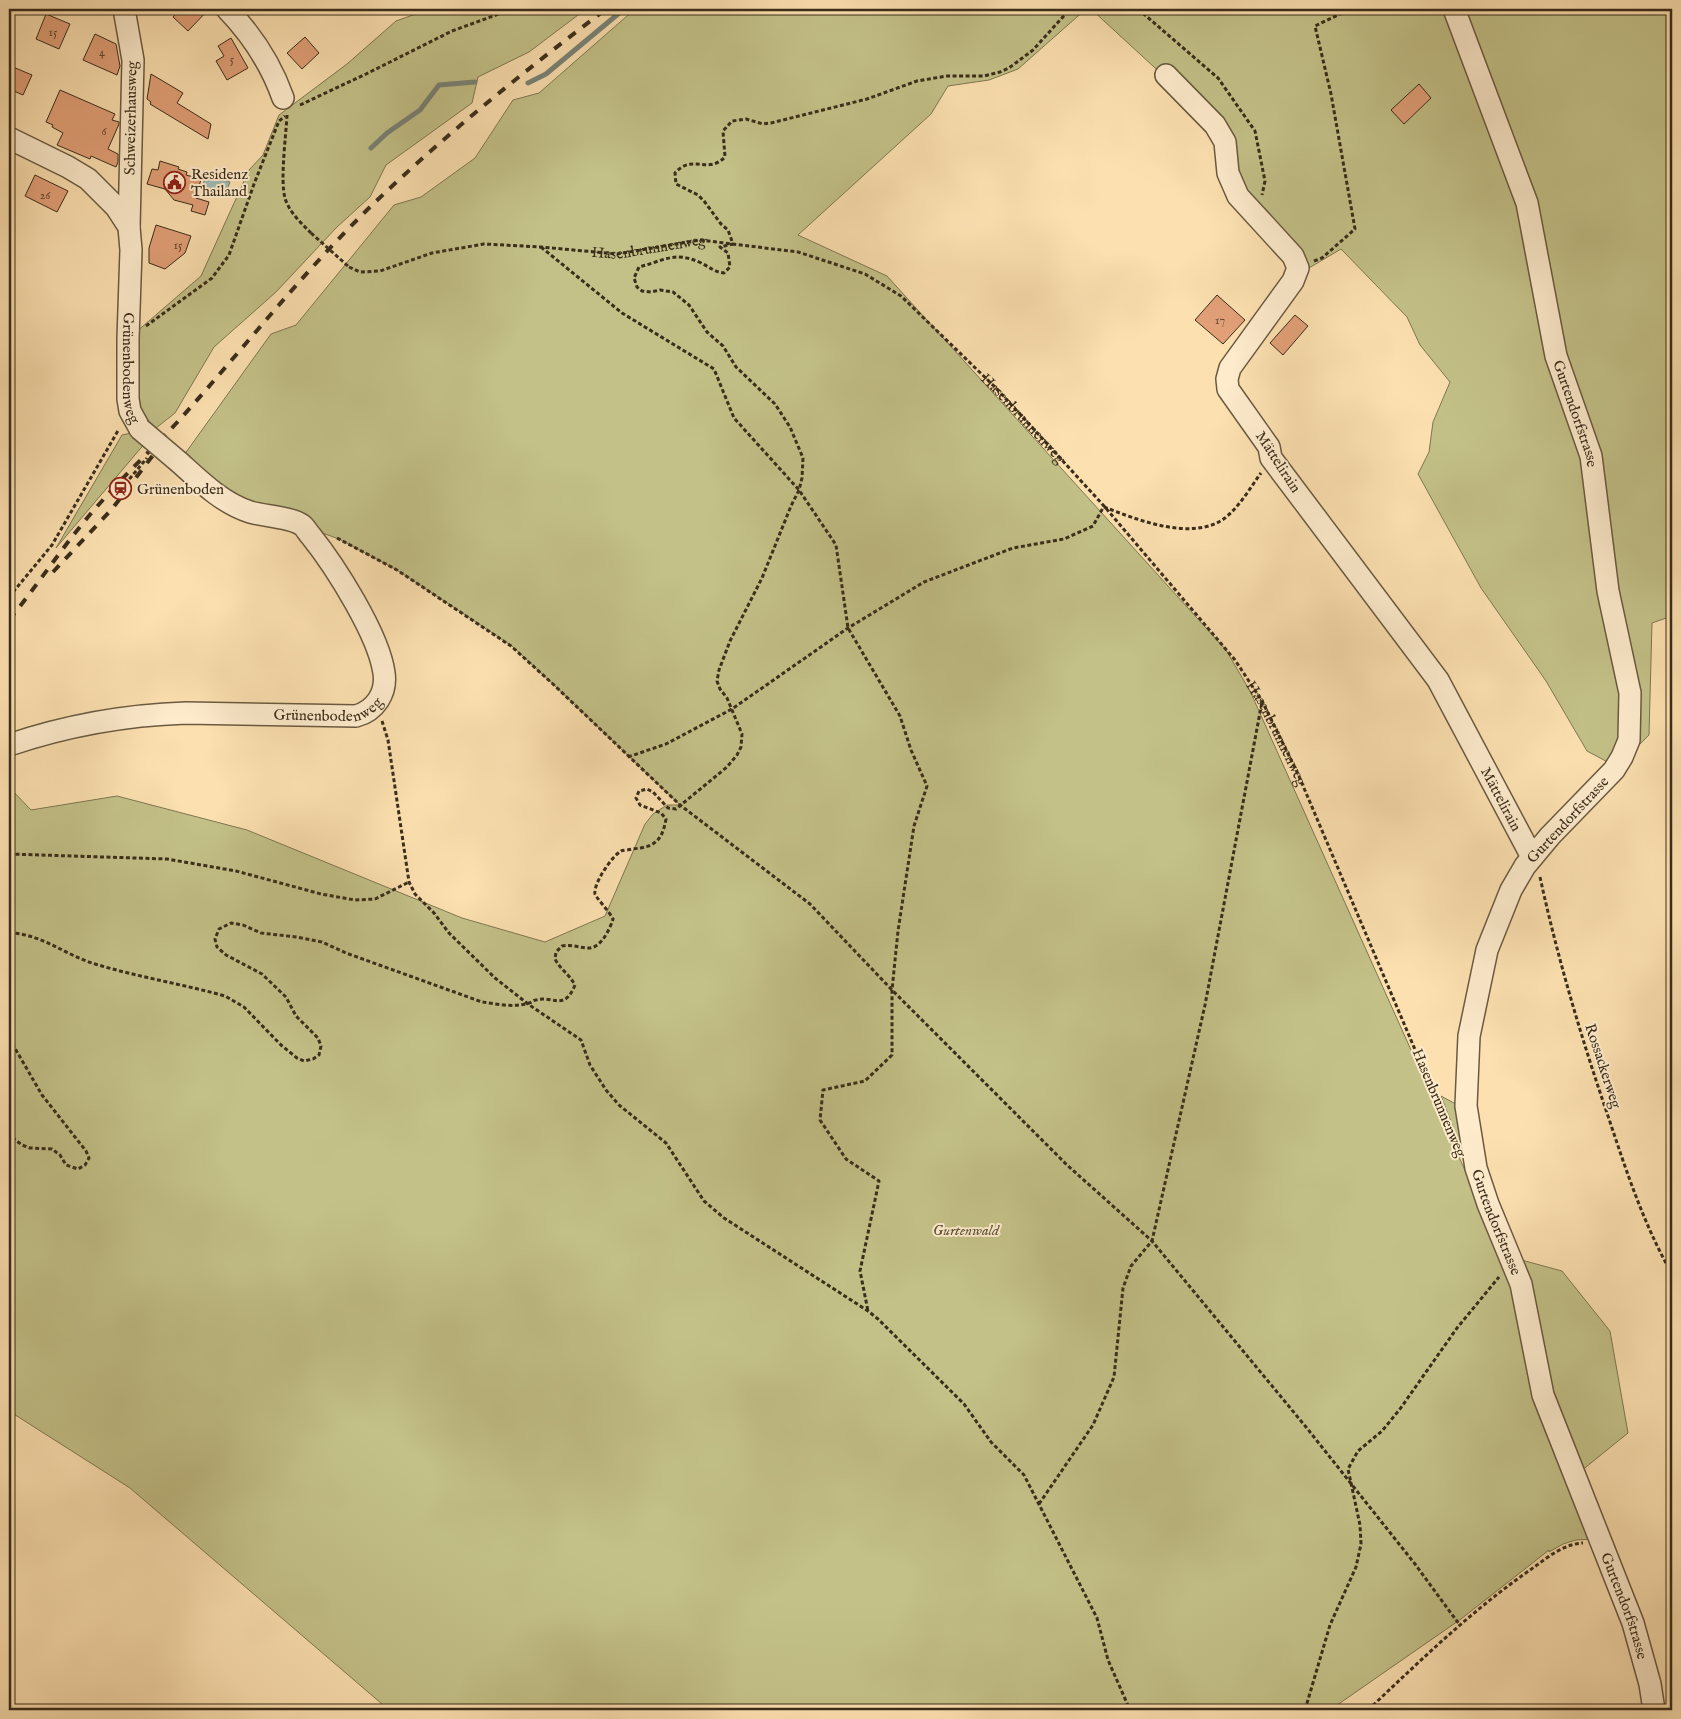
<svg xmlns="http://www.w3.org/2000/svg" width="1681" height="1719" viewBox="0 0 1681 1719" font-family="'IM FELL English',serif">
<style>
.green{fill:#c3c188;stroke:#7e7752}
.water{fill:#a1bbb4;stroke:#788277}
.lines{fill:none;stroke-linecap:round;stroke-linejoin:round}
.stream{stroke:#788277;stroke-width:5}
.building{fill:#e2a078;stroke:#3a2d1b}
.minor-casing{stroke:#6a5a40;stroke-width:24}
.path{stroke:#3a2d1b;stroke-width:3;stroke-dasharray:4 2.5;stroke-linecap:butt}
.minor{stroke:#fdebcc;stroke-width:21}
.rail{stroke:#3a2d1b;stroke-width:4;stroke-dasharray:9 9;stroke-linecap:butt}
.minor-bridge-casing{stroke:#6a5a40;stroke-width:24;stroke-linecap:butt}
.path-bridge{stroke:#3a2d1b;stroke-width:3;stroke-dasharray:4 2.5;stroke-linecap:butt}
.minor-bridge{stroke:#fdebcc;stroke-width:21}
.labels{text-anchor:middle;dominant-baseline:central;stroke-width:4;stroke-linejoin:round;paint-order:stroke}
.number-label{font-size:12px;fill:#644a32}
.street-label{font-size:15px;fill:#3a2d1b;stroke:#fdebcc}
.poi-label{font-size:15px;fill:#3a2d1b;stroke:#fdebcc;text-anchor:start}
.park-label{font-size:15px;font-style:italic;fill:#5c5236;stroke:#fdebcc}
</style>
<rect width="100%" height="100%" fill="#fce0b0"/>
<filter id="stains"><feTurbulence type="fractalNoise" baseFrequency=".004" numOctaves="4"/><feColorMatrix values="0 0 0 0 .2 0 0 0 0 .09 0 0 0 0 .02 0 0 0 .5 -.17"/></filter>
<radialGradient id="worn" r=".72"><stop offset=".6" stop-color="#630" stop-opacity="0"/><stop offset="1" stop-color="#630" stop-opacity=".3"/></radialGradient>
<path class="green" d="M430,9H586L529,52L478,77L472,103L386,165L370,197L337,227L276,292L214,347L175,413L156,428L140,429L128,339L201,276L249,170L263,155L279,115L347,64L396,21Z
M635,9H1086L1018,69L989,80L948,86L931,114L798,235L887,276L1226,650L1250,691L1503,1255L1562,1271L1610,1331L1628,1433L1570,1480L1593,1539L1576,1540L1563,1544L1549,1552V1550L1461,1619L1330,1710H389L130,1488L9,1411V787L31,810L117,796L247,830L462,918L545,942L605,916L645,824L653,814L667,805H680L554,685L512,646L464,614L397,570L339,539L278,517L179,462L271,334L296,325L394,205L421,197L475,158L513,100L539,93Z
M1091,9H1672V616L1652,623L1649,735L1617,767L1587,751L1546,681L1481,588L1418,474L1429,452L1433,422L1450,382L1420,345L1407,317L1341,249L1309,268L1240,196L1229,136Z
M136,432L146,442L56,548L122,435Z
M1441,1096L1454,1103L1462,1100L1464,1155Z"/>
<path class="water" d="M206,175L230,182L226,192L217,189L216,192L202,188Z"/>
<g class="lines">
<path class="stream" d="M528,83L546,74L624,9
M371,148L387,133L420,110L439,85L475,82"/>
</g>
<path class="building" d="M180,9H209L188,31L173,17Z
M46,14L70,24L59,49L36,39Z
M95,34L116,44L120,66L117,75L83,60Z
M305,37L319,53L302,69L287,53Z
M231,38L248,68L227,80L216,61L224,56L218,46Z
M13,67L32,75L23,95L9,89V77Z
M151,74L183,93L177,103L211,124L208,139L150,104L151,102L147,99Z
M1419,84L1431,98L1404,124L1391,110Z
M60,90L115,114L112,120L119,122V124L108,149L118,154V162L116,167L91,156L90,159L57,145L63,133L52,127L53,125L46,122Z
M160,161L179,167L178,169L187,172L186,175L201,179L196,198L209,202L205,215L191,211L193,205L174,200L165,189L147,184L152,169L158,170Z
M35,175L68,191L57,212L25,196Z
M156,225L191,236L185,253L165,269L149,263V248Z
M1217,295L1245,320L1223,344L1195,320Z
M1295,315L1308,326L1283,355L1270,343Z"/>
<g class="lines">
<defs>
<g id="minor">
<path d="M124,9L133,60L129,227"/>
<path d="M227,9C252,35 271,64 283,98"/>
<path id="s2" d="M1454,9L1527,203L1556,356L1591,456L1608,591L1630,693L1629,740L1622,757L1614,770L1550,836L1525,866L1511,890L1487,950L1469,1036L1466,1106L1476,1168L1488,1204L1521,1284L1543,1395L1633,1623L1650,1684L1654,1710"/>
<path id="s3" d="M1166,75L1215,125L1225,142L1228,173L1238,196L1293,256L1298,268L1293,281L1230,368L1227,379L1228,389L1269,447L1271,458L1438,680L1532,857"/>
<path id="s4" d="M9,138L68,167L88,179L116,207L129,227L131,250L128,339V399L130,411L140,429"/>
<path id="s5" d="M9,745C65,726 126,715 186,713L356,716C375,711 387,693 384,673C379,635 335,566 311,536C308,533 305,527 302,525C291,517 263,516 250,512C222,503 200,481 179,462"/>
</g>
</defs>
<use href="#minor" class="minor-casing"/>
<g class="path">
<path d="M1138,9L1218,78L1255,131L1265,181L1262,195"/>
<path d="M300,105L366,74L452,31L496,15L508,9"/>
<path d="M287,115C286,136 280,180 285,198C289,212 301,223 311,233"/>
<path d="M541,247L622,313L714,369L734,418L799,490L836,545L848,628L900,716L911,750L927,786L914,826L898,931L892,990V1055L865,1081L823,1090L820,1120L846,1159L879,1181L860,1271L868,1311"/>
<path d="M1314,261L1322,258L1355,229L1331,94L1315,26L1340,14L1333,9"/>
<path id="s1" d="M349,267L360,272L380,271L432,253L484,244L541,247L617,254L700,240L798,252L865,274L901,296L996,388L1104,506L1235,660L1262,701L1298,774L1450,1132"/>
<path d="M146,326L212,278L229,255L254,184L279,121L285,116"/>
<path d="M121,489L147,458"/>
<path d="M1104,507C1138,520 1192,542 1225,518C1240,506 1250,488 1261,473"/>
<path d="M337,538L397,570L511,646L554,685L680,805L810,904L892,990L1067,1165L1152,1241L1306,1427L1415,1564L1459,1624"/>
<path d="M9,597L52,545L119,429"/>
<path d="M382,721L388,740L409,882L415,894L434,913L449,933L495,978L528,1004L581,1040L590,1065L606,1090L619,1105L666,1143L704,1201L724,1218L868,1311L878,1319L964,1404L991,1442L1024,1475L1097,1618L1108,1660L1130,1710"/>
<path d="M628,757L666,744L732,709L848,628L924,582L1013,548L1064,539L1093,526L1104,506"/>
<path d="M9,854L167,859L236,871L321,894L355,900L375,899L409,882"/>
<path d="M1540,877C1558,960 1582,1040 1609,1119C1627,1173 1644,1225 1672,1274"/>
<path d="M9,933C40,933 65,955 95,964C138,977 182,984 225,996L244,1007L281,1045L297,1058L304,1061L313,1059L319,1055L321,1046L318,1038L296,1016L286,997L262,974L226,955L217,947L215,939L219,929L231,923L243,925L261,933L296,937L322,942L346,953L482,1002C497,1004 514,1008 529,1003C531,1003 533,1000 536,1000C553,995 564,1012 575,985C569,974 560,969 555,959L556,952L562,946C572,944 580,948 589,948C601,948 610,929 613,919C609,911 597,899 595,894C593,884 612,856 621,851C624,850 629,850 632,849C654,847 662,842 666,819L661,813L640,805L636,798L639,791L647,789L653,792L668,808L676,809L727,767L737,755L741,747L742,734L727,698L720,689L717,681L719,670L730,641L762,578L791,506L799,490L802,478L803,458L790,427L775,404L736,367L723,346L707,332L689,305L673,292L660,290L651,292L642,291L637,287L634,278L639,267C663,261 674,251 699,262C708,266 714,272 724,273L730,267L728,253L720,247L733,244L728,230L721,224L704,201L698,195L676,184L675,173C693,153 707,175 725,157L723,131L732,121L746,119L763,124L771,123L867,99L917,81L947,76H984L1000,72L1009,68L1033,50L1070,9"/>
<path d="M9,1038L42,1095L86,1151L89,1158L85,1165L78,1169L66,1165L60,1155L52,1149L30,1148L22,1145L9,1135"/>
<path d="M1039,1504L1093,1425L1114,1377L1123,1288L1131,1266L1152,1241L1205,1005L1262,702"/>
<path d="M1305,1710L1330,1625L1356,1567L1361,1544L1360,1525L1348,1469L1358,1451L1382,1431L1400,1409L1457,1328L1499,1277"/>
<path d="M1368,1710C1421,1660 1470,1612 1530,1570C1546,1559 1562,1544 1583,1543"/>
</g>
<use href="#minor" class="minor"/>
<path class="rail" d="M53,572L112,509L157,450
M9,620C41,581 68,538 102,501C127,472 156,446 182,417C243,349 300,276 366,211C442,137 522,73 606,9"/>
<defs>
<path id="minor-bridge" d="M140,429L179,462"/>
</defs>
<use href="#minor-bridge" class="minor-bridge-casing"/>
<path class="path-bridge" d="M311,233L349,267"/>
<use href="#minor-bridge" class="minor-bridge"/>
</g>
<defs>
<symbol id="civic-ring" viewBox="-11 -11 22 22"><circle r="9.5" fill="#fdebcc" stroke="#8f2418" stroke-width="1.5"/><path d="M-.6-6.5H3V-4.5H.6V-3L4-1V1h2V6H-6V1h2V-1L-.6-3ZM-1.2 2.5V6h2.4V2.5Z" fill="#8f2418"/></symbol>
<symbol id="station-ring" viewBox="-11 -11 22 22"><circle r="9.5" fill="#fdebcc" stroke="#8f2418" stroke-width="1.5"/><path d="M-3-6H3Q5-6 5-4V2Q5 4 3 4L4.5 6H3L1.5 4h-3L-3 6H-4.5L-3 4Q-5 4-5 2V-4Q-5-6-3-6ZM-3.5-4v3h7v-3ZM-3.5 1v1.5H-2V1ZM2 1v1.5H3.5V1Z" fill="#8f2418"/></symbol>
</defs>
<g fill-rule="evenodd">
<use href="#civic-ring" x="162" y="170" width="25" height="25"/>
<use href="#station-ring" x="108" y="476" width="25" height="25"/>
</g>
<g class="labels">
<g class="number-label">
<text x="53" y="32">15</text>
<text x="102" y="52">4</text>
<text x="232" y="59">5</text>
<text x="104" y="131">6</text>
<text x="45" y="195">26</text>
<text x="178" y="245">15</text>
<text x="1220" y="320">17</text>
</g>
<g class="street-label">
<text transform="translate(131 118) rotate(-89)">Schweizerhausweg</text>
<text stroke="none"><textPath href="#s1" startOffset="306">Hasenbrunnenweg</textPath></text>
<text stroke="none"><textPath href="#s4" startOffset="294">Grünenbodenweg</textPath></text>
<text stroke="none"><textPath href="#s2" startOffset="424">Gurtendorfstrasse</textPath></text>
<text stroke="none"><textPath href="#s1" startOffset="742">Hasenbrunnenweg</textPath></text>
<text transform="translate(1278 462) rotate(57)">Mättelirain</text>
<text stroke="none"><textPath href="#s5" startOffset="324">Grünenbodenweg</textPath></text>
<text stroke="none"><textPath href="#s1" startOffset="1148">Hasenbrunnenweg</textPath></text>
<text stroke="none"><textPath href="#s3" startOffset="878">Mättelirain</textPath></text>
<text transform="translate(1568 820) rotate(-47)">Gurtendorfstrasse</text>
<text transform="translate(1603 1066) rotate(72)">Rossackerweg</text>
<text transform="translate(1439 1103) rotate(67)">Hasenbrunnenweg</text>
<text stroke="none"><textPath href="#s2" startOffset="1292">Gurtendorfstrasse</textPath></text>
<text stroke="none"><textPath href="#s2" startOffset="1698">Gurtendorfstrasse</textPath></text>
</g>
<g class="poi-label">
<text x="191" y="174">Residenz<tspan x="191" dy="17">Thailand</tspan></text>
<text x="137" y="489">Grünenboden</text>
</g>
<g class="park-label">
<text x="966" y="1230">Gurtenwald</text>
</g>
</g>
<rect width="1681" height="1719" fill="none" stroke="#fce0b0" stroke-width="30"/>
<rect x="10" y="10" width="1661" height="1699" fill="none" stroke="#3a2d1b" stroke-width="2.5"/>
<rect x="15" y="15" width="1651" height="1689" fill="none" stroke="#3a2d1b"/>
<rect width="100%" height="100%" filter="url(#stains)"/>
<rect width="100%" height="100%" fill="url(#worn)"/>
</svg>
